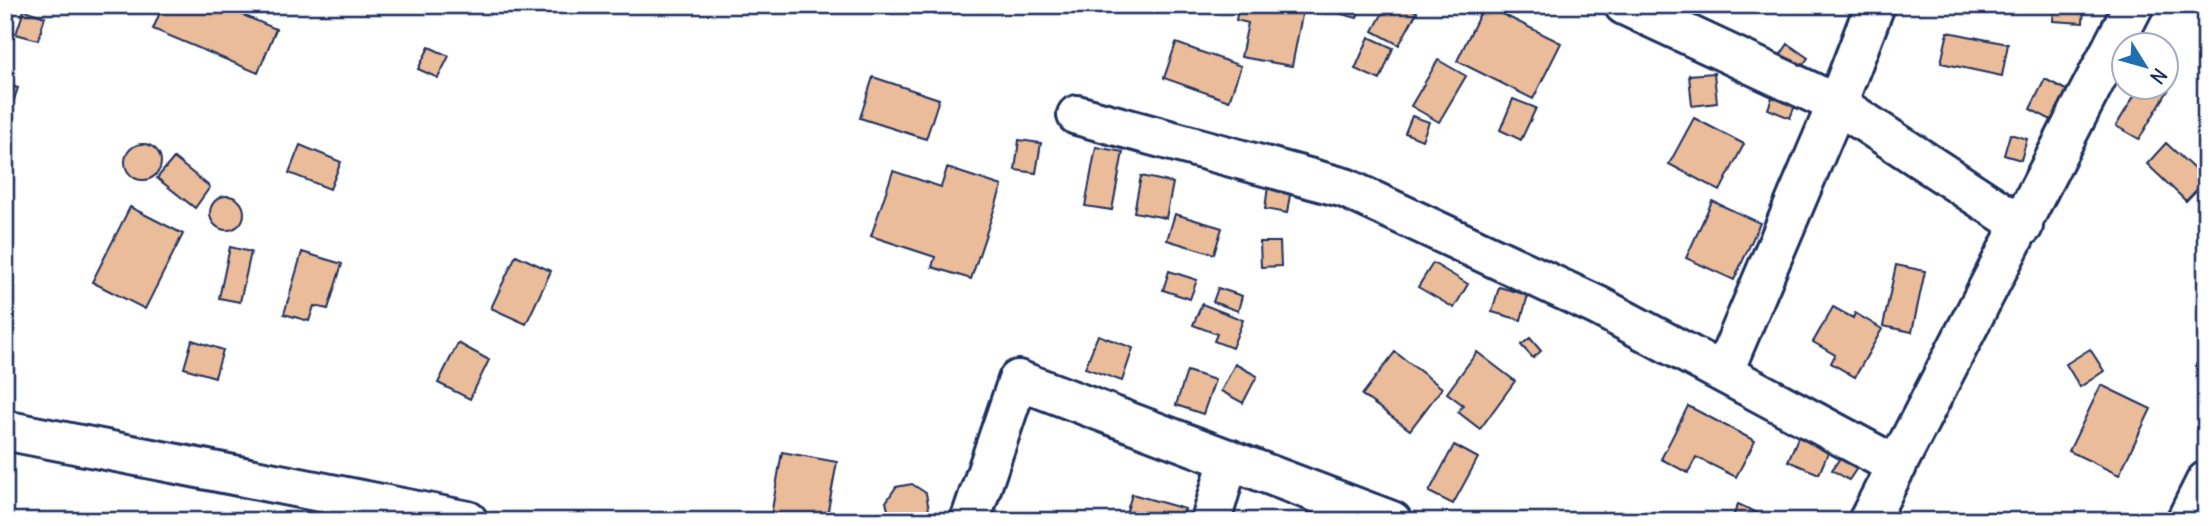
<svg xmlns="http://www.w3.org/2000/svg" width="2211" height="526" viewBox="0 0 2211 526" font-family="Delius,sans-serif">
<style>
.building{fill:#eabc9a;stroke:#1b2f5e;stroke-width:2}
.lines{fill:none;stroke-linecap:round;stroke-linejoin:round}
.minor-casing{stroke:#1b2f5e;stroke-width:44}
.minor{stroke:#fff;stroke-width:38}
</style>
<rect width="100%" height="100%" fill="#fff"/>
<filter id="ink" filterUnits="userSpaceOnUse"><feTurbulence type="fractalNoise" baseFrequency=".0143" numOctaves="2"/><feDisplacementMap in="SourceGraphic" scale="14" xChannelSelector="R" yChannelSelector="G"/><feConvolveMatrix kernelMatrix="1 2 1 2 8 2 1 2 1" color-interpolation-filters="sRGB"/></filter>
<g filter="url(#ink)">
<path class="building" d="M163,5H219L276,29L258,73L153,29Z
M1239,5H1304L1292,66L1241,57L1248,23L1236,20Z
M1328,5H1361L1357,18L1327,10Z
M1387,5H1404L1417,12L1399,45L1373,31Z
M1484,5L1561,43L1533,99L1457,61Z
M2054,5H2084L2083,23L2053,21Z
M24,10L45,17L38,40L16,34Z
M1948,32L2008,44L2002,76L1941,63Z
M1369,37L1393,48L1380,80L1355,69Z
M1176,43L1241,66L1229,101L1164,78Z
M1788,44L1808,58L1799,70L1779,57Z
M429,47L449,56L438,78L418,69Z
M1438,60L1466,76L1439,122L1411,106Z
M1714,73L1717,103L1692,106L1689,75Z
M873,77L939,99L926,139L860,118Z
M2045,79L2068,91L2053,121L2030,109Z
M2166,80L2172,84L2139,139L2116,126L2139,88H2166Z
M5,84L18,88L9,114L5,113Z
M1775,89L1798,98L1790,118L1768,109Z
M1513,99L1536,108L1521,140L1500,130Z
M1412,116L1429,122L1422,140L1405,133Z
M1694,118L1744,144L1720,191L1669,164Z
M2010,134L2027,139L2021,160L2004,155Z
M1019,140L1041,143L1036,173L1015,170Z
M2166,143L2206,180L2186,201L2147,164Z
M125 162a18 18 0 1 1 36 0a18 18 0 1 1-36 0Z
M300,145L341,162L330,189L289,173Z
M1096,147L1123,152L1112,210L1085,206Z
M174,158L210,187L195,208L157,178Z
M947,168L1002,186L971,279L932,267L935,257L871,236L893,171L941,187Z
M1141,176L1173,183L1166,218L1134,212Z
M1268,186L1291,189L1287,213L1265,209Z
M210 213a17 17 0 1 1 34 0a17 17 0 1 1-34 0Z
M1712,201L1760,223L1734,280L1686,258Z
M130,207L183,234L145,309L92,282Z
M1175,214L1222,228L1214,254L1167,240Z
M1260,242H1280L1281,266L1261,267Z
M230,247L251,252L240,302L219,298Z
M302,252L342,264L328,309L314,306L309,321L284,314Z
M516,255L551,271L526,324L491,308Z
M1433,263L1468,284L1454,308L1418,287Z
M1896,265L1925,271L1912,332L1883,326Z
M1169,271L1197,280L1190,299L1163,290Z
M1499,287L1528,295L1521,320L1492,312Z
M1218,288L1242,296L1238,311L1213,302Z
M1202,304L1243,320L1232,348L1214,341L1217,334L1193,325Z
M1833,307L1853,318L1855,313L1882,329L1855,377L1831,363L1835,355L1813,342Z
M1098,335L1133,348L1122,381L1085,368Z
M1530,338L1541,351L1533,358L1521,345Z
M192,340L223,350L215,377L184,368Z
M5,342L12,345L5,360Z
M458,343L489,360L470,399L438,383Z
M2090,349L2104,371L2080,387L2066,364Z
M2206,350V373L2195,366Z
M1395,352L1442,388L1410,430L1362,395Z
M1477,352L1515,381L1480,429L1458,412L1463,405L1447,393Z
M1235,364L1257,376L1243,403L1221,391Z
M1187,371L1215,380L1203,414L1176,405Z
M2101,385L2151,409L2119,475L2069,451Z
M1688,406L1755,441L1736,477L1696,457L1688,473L1661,459Z
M1799,435L1830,448L1819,474L1788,461Z
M1454,445L1478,458L1453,504L1429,492Z
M782,452L837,462L826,521H770Z
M1842,455L1859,465L1849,480L1832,470Z
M912,484L926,493L929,510L922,521H894L890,518L886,502L896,487Z
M1132,494L1185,509L1182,521H1124Z
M1738,504L1773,520L1772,521H1731Z
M671,513L697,517L696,521H670Z"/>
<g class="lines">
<defs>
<path id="minor" d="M1624,5L1837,104L2023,226
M1077,115L1345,188L1598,306L1897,466
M1723,373L1837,104L1875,5
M9,431L468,521
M970,521L1018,380L1392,521
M1211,521L1229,459
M1868,521L2134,5
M2186,521L2206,481"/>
</defs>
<use href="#minor" class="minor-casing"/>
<use href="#minor" class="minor"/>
</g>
</g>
<rect width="2211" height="526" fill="none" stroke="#fff" stroke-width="28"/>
<rect x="14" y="14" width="2183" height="498" fill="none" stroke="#1b2f5e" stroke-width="2.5" filter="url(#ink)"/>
<g transform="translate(2145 66) rotate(127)"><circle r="33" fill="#ffffff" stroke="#a4acbf" stroke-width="2"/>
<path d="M0-5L12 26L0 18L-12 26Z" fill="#1f6fb2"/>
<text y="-10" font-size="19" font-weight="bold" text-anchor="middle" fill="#1b2f5e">N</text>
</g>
</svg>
